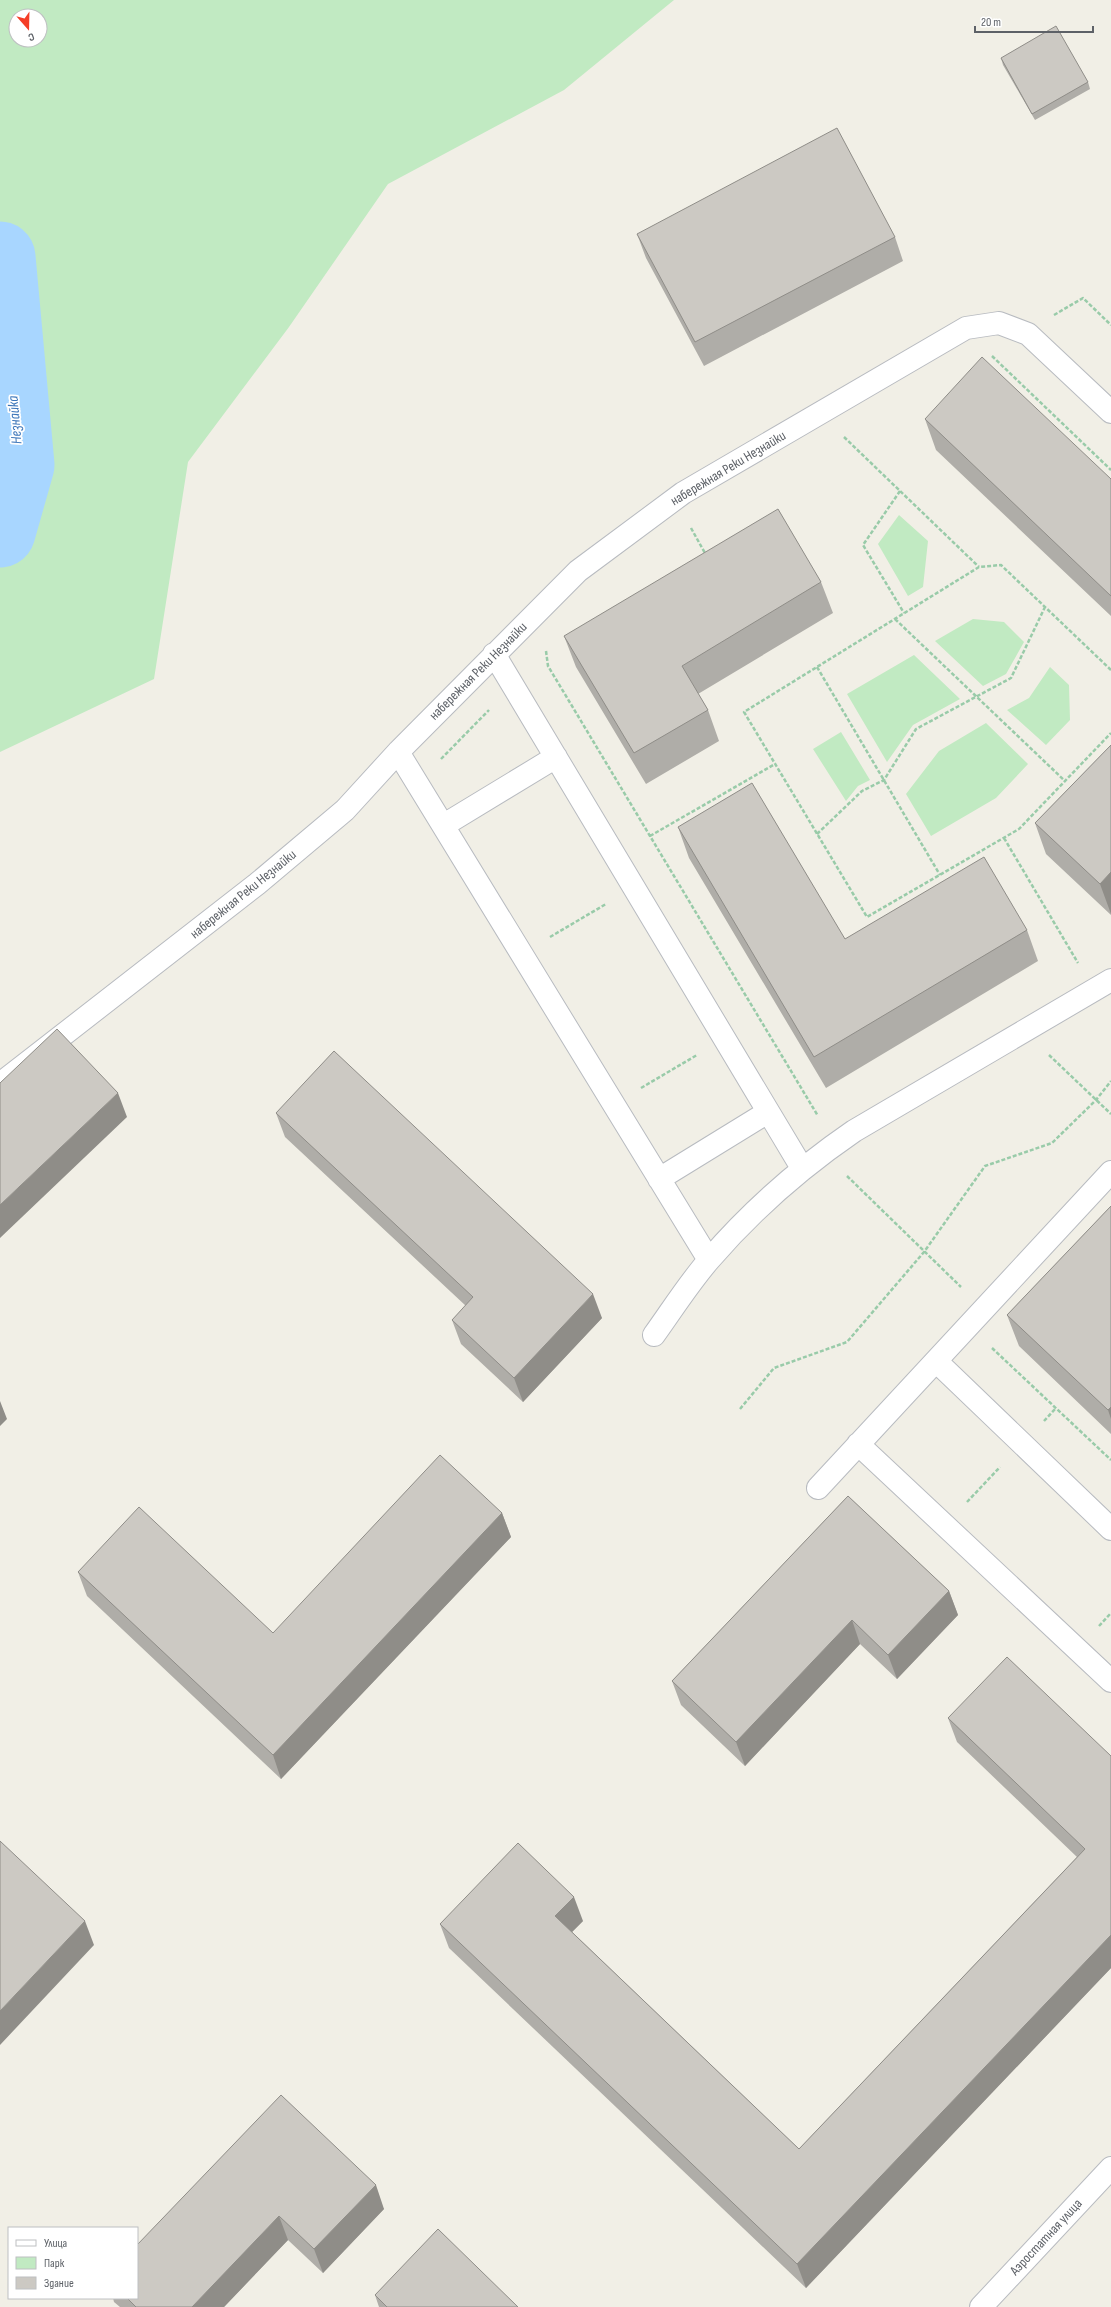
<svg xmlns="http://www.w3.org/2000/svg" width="1111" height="2307" viewBox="0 0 1111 2307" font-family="'Sofia Sans Condensed',sans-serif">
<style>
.green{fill:#c1eac2;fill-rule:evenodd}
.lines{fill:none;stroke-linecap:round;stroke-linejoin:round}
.river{stroke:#a8d6ff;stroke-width:71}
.minor-casing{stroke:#b8bbc0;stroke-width:24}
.path{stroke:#99cba9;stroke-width:2.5;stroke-dasharray:4 2;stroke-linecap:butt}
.minor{stroke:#fff;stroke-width:22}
.wall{fill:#afada8}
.shaded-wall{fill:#8f8d88}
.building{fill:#ccc9c3;stroke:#8f8d88}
.labels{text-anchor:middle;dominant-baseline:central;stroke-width:3.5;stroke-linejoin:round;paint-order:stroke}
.street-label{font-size:14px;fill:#5d6167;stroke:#fff}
.water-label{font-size:15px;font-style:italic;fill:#3b75b9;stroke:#fff}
</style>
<rect width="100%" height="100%" fill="#f1efe6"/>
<path class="green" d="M0,0H674L564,90L388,184L289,327L188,462L154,679L0,752ZM16,16H40V40H16Z
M899,515L928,541L923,587L908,596L878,544Z
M973,619L1004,622L1024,642L1006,674L983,686L935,641Z
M914,655L960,699L913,725L887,762L847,694Z
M1050,667L1069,685L1070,720L1046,745L1007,710L1029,698Z
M986,723L1028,764L996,798L931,836L906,794L939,751Z
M841,732L870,780L858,786L846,801L813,749Z"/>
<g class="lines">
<path class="river" d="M0,257L19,465L0,532"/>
<defs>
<path id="minor" d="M494,654L802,1168
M398,752L709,1260
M444,825L556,757
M0,1084L257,884L345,810L398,752L578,571L683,493L966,328L999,323L1028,334L1111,412
M659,1179L768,1112
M654,1335C672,1310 689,1283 709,1260C752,1210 800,1168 854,1131L1111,980
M936,1361L1111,1529
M858,1444L1111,1681
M818,1488L1111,1172
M981,2307L1111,2168"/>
</defs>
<use href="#minor" class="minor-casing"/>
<path class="path" d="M1054,315L1083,298L1111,325
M992,356L1111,470
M844,437L979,567
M900,491L863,545L904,613
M691,528L706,555
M895,619L1065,781
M546,651L548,666L818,1116
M817,667L940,875
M1111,670L1001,565L979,567L744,712L867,917L1019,829L1111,733
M441,759L489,710
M817,834L862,791L884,780L916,729L1011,678L1045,607
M650,836L775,764
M1004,838L1078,963
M550,937L606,904
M1049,1055L1111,1114
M641,1088L697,1055
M847,1176L961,1287
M992,1348L1111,1460
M740,1409L774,1368L847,1342L924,1252L985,1166L1052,1143L1096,1100L1111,1081
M1044,1421L1056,1408
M967,1502L1000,1467
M1099,1626L1111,1613"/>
<use href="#minor" class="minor"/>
</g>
<path class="wall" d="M1001,58L1088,82L1090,89L1035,120L1003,65Z
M637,234L895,237L903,261L704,366L646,258Z
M925,419L1111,479V616L936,450Z
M821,582L833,613L698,694L708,710L719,741L646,784L576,667L564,636Z
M1111,745V915L1046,854L1035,823Z
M678,827L845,939L1027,930L1038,961L826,1088L689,858Z
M276,1113L602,1318L523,1402L461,1344L452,1320L466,1306L285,1137Z
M1111,1206V1434L1019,1346L1007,1315Z
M848,1496L949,1591L958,1615L897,1679L860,1644L745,1766L681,1705L672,1681Z
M502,1513L511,1537L281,1779L87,1596L78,1572L273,1633Z
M948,1718L1111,1756V1968L806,2288L449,1948L440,1924L583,1921L572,1932L799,2149L1077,1857L957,1742Z
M281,2095L384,2209L323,2273L288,2240L224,2307H120L114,2302L113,2298H137Z
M375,2295L518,2307H379Z"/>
<path class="shaded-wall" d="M1111,872V914L1100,884Z
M118,1093L127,1117L0,1238V1205Z
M593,1294L602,1318L523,1402L514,1378Z
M0,1401L7,1419L0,1426Z
M1111,1407V1419L1108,1410Z
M502,1513L511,1537L281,1779L273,1755Z
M949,1591L958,1615L897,1679L888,1655Z
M852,1620L860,1644L745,1766L736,1742Z
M574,1897L583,1921L564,1940L555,1916Z
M85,1921L94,1945L0,2045V2011Z
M1111,1935V1968L806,2288L797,2264Z
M376,2185L384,2209L323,2273L314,2249Z
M279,2216L288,2240L224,2307H192Z"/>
<path class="building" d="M1056,26L1088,82L1032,114L1001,58Z
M837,128L895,237L695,342L637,234Z
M982,357L1111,479V596L925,419Z
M778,509L821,582L682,666L708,710L634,753L564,636Z
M1111,745V872L1100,884L1035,823Z
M752,783L845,939L984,857L1027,930L814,1057L678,827Z
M57,1029L118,1093L0,1205V1083Z
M334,1051L593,1294L514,1378L452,1320L473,1297L276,1113Z
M1111,1206V1407L1108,1410L1007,1315Z
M440,1455L502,1513L273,1755L78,1572L139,1507L273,1633Z
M848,1496L949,1591L888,1655L852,1620L736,1742L672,1681Z
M1007,1657L1111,1756V1935L797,2264L440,1924L518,1843L574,1897L555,1916L799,2149L1085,1849L948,1718Z
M0,1841L85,1921L0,2011Z
M281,2095L376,2185L314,2249L279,2216L192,2307H136L127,2298H137V2245Z
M438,2229L518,2307H387L375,2295Z"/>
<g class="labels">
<g class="street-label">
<text transform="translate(728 468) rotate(-31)">набережная Реки Незнайки</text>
<text transform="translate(478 671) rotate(-45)">набережная Реки Незнайки</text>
<text transform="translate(243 894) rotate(-39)">набережная Реки Незнайки</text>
<text transform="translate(1046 2237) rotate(-47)">Аэростатная улица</text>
</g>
<g class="water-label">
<text transform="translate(15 420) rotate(-95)">Незнайка</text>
</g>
</g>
<rect x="8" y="2227" width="130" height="72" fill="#ffffff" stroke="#bec0c2"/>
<rect x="16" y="2240" width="20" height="6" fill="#ffffff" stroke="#bec0c2"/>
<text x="44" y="2247" font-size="12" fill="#5d6167">Улица</text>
<rect x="16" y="2257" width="20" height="12" fill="#c1eac2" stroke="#bec0c2"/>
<text x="44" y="2267" font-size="12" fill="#5d6167">Парк</text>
<rect x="16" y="2277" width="20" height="12" fill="#ccc9c3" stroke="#bec0c2"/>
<text x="44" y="2287" font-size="12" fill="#5d6167">Здание</text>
<g transform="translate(28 28) rotate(160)"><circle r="19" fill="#ffffff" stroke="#bec0c2"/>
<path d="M0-3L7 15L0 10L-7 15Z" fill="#f53e27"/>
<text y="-6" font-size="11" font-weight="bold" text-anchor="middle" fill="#5d6167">С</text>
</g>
<path d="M975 26v6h118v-6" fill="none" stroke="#5d6167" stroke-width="2"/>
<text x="981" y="26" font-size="12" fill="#5d6167" stroke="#ffffff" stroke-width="3" paint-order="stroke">20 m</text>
</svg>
